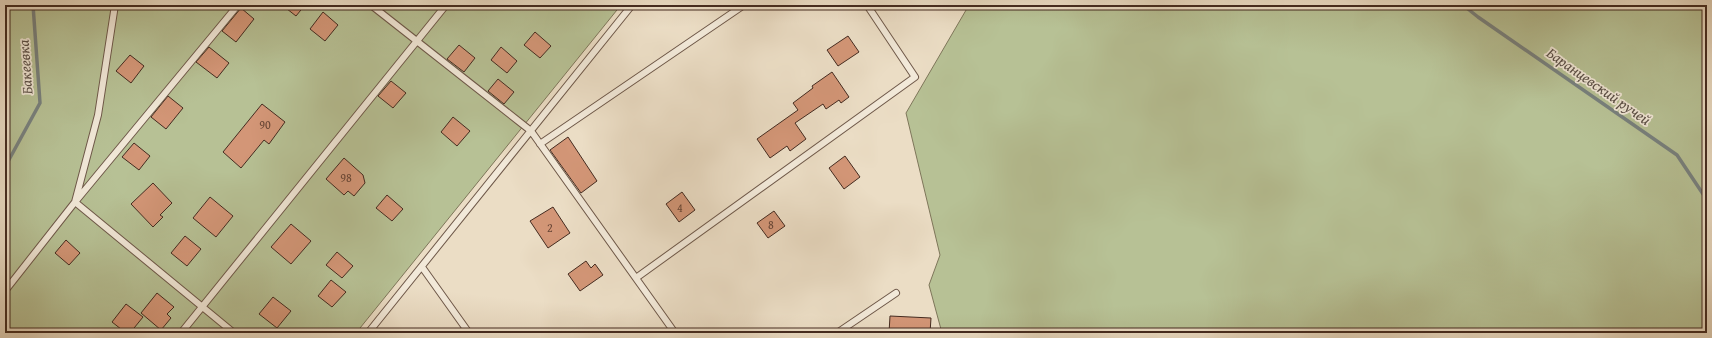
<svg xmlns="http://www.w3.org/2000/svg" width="1712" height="338" viewBox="0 0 1712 338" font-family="'Gentium Book Plus',serif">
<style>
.green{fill:#b7c195;stroke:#7e765a}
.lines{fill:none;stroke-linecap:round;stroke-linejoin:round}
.stream{stroke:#78817e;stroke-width:3.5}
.building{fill:#d39677;stroke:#442b20}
.service-casing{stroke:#6e5849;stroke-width:8}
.service{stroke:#f2e9d9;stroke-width:6}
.labels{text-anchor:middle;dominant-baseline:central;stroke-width:3.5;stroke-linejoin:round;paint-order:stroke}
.number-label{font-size:12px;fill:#684636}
.water-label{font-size:15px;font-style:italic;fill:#5a4f47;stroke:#f2e9d9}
</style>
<rect width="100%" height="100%" fill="#ebddc5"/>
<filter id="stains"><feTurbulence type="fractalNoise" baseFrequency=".005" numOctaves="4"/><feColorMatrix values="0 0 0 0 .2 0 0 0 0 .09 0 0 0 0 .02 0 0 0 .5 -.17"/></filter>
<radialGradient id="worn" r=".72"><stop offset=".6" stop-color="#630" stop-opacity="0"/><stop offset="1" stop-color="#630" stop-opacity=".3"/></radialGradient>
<path class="green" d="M5,5H621L356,333H5Z
M969,5H1707V333H942L929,285L940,255L906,113Z"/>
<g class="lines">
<path class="stream" d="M1463,5L1478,17L1677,155L1707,200
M5,167L40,103L33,5"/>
</g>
<path class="building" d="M282,5H305L296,16Z
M241,8L254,19L236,42L222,31Z
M323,12L338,25L325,41L310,29Z
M535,32L551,46L540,58L524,45Z
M848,36L859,52L838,66L827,50Z
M459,45L475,58L464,72L447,59Z
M209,47L229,63L217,78L196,62Z
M501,47L517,61L507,73L491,60Z
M130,55L144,66L131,83L116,71Z
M832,72L849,97L841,103L839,100L826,109L823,104L795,123L806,139L790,151L787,146L770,158L757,139L798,110L793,103L813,88L812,86Z
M498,79L514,92L504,104L488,91Z
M391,81L406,93L393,108L378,96Z
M168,96L183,108L166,129L151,117Z
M262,104L285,122L269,144L264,140L241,168L223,152Z
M453,117L470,131L457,146L441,132Z
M568,137L597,181L581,193L550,150Z
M134,143L150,156L139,170L122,157Z
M845,156L860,177L844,189L829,168Z
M344,158L363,175L365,183L354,196L348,191L344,195L326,179Z
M153,183L172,203L160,215L163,217L153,227L131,204Z
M682,192L695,210L679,222L666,204Z
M387,195L403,209L392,221L376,208Z
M210,197L233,216L216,237L193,218Z
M553,207L570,233L548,248L530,221Z
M774,211L785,226L768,238L757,223Z
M291,224L311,241L291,264L271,247Z
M185,236L201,249L187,266L171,253Z
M66,240L80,253L69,265L55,253Z
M337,252L353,266L342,278L326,265Z
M586,261L591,268L595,264L603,275L580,291L568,274Z
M331,280L346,292L332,307L318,296Z
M157,293L174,307L167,314L171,318L161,330L141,313Z
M273,297L291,311L277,328L259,314Z
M126,304L143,317L130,333H126L112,322Z
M890,316L931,318L930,333H889Z"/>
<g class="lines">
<defs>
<path id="service" d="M115,5L98,115L75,202L234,333
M371,5L531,131L675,333
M540,144L744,5
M422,267L469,333
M636,278L915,77L867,5
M5,291L75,202L238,5
M181,333L446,5
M368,333L632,5
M837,333L896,293"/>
</defs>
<use href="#service" class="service-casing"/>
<use href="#service" class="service"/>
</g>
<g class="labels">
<g class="number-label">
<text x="265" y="124">90</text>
<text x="346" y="177">98</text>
<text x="680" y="207">4</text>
<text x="771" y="224">8</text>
<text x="550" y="227">2</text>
</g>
<g class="water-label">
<text transform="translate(25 67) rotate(-94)">Бакеевка</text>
<text transform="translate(1599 86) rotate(35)">Баранцевский ручей</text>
</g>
</g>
<rect width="1712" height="338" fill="none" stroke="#ebddc5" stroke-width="20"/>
<rect x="6" y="6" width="1700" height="326" fill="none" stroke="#442b20" stroke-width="2"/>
<rect x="10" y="10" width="1692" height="318" fill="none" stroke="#442b20"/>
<rect width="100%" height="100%" filter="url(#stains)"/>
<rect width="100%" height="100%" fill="url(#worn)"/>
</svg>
